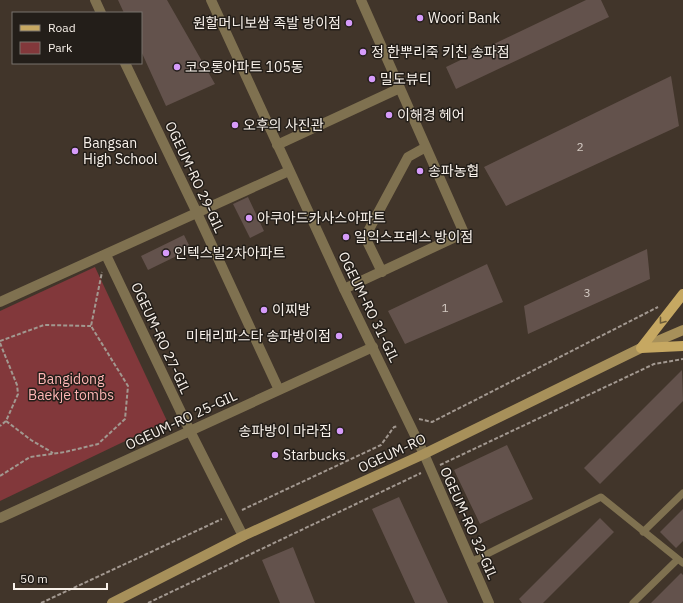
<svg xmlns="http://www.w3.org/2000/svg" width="683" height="603" viewBox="0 0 683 603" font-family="'IBM Plex Sans','Noto Sans KR',sans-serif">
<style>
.green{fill:#82383b}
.building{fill:#63524c}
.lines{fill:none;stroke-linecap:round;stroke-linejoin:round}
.path{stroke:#a29890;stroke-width:2;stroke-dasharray:4 2;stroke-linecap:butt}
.service{stroke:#7f7150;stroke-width:7}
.minor{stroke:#7f7150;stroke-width:10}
.tertiary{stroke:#7f7150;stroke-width:10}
.secondary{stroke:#a7905a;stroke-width:10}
.primary{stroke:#c6a862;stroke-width:10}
.oneway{stroke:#6c5c3a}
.poi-dot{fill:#d69bfa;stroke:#231e19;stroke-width:1.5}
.labels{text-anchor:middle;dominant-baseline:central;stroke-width:3;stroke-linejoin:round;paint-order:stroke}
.number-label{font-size:12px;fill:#d3c9c2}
.poi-label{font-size:14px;fill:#f8f1ea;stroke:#231e19;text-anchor:start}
.street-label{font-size:14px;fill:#f8f1ea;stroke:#231e19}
.park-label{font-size:14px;fill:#feb5b4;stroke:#231e19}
</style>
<rect width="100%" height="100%" fill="#41352a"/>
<path class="green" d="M95,267L167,421L0,501V311Z"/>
<path class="building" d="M118,0H167L215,84L166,106L141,51V13H124Z
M586,0H601L609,17L456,89L446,67Z
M671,76L679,126L506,206L484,167Z
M248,197L264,231L250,238L233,204Z
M184,235L191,249L148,270L141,256Z
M647,249L650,279L528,334L524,306Z
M487,264L503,302L405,344L388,311Z
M682,370L683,401L600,484L584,468Z
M507,445L533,499L480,524L454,470Z
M399,497L448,603H415L372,509Z
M683,509V541L676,548L660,532Z
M600,518L614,532L543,603H522L519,599Z
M293,547L315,603H280L262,560Z
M681,573L683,575V603H651Z"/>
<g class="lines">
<path class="path" d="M0,341L44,325L91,326
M0,343L17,385L18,394L6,421L0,426
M419,419L432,422L658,307
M6,421L31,440L53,453
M440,465L654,364L683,359
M0,476L30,457L65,452L98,444L125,419L128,386L91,326L102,272
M242,510L381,445L394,427L398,426
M41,603L222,519
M148,603L421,473"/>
<path class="service" d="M643,532L683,493
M471,562L601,497L683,563
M633,603L677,560"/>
<path class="minor" d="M95,0L101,13
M125,63L197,213L279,390
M277,145L400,88
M106,255L190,431L243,536
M382,272L365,237L408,157L426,147
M344,289L464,233L361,0
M0,302L289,171
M0,518L373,347"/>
<path class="tertiary" d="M211,0L344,289L424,454L489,603"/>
<path class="secondary" d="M112,603L243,536L424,454L641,348L683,330"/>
<path class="primary" d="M641,348L683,294
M641,348L683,346"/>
</g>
<defs><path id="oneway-chevron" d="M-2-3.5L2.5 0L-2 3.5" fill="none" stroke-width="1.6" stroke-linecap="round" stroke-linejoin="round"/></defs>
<use class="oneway" href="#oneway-chevron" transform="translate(662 321) rotate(128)"/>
<g class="poi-dot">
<circle cx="420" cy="18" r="4"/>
<circle cx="349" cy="23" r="4"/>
<circle cx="363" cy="52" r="4"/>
<circle cx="177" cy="67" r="4"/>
<circle cx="372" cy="79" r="4"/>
<circle cx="389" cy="115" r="4"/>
<circle cx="235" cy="125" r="4"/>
<circle cx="75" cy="151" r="4"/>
<circle cx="420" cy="171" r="4"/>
<circle cx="249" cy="218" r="4"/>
<circle cx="346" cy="237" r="4"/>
<circle cx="166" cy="253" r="4"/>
<circle cx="264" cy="310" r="4"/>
<circle cx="339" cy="336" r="4"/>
<circle cx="340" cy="431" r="4"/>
<circle cx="275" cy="455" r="4"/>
</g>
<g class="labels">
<g class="number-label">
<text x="580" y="146">2</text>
<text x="587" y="292">3</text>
<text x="445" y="307">1</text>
</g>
<g class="poi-label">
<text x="428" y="18">Woori Bank</text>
<text x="341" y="23" text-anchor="end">원할머니보쌈 족발 방이점</text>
<text x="371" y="52">정 한뿌리죽 키친 송파점</text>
<text x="185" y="67">코오롱아파트 105동</text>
<text x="380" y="79">밀도뷰티</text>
<text x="397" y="115">이해경 헤어</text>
<text x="243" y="125">오후의 사진관</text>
<text x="83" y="143">Bangsan<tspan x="83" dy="16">High School</tspan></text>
<text x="428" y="171">송파농협</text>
<text x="257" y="218">아쿠아드카사스아파트</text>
<text x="354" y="237">일익스프레스 방이점</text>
<text x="174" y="253">인텍스빌2차아파트</text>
<text x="272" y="310">이찌방</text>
<text x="331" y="336" text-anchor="end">미태리파스타 송파방이점</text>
<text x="332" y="431" text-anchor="end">송파방이 마라집</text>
<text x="283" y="455">Starbucks</text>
</g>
<g class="street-label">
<text transform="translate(195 177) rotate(65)">OGEUM-RO 29-GIL</text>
<text transform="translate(369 307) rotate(64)">OGEUM-RO 31-GIL</text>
<text transform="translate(161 338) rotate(65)">OGEUM-RO 27-GIL</text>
<text transform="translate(181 420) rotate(-25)">OGEUM-RO 25-GIL</text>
<text transform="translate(392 453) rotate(-25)">OGEUM-RO</text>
<text transform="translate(469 523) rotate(66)">OGEUM-RO 32-GIL</text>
</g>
<g class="park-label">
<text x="71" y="379">Bangidong<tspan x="71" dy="16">Baekje tombs</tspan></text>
</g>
</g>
<rect x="12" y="12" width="130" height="52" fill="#231e19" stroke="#78726d"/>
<rect x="20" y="25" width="20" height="6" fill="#c6a862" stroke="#78726d"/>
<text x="48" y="32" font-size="12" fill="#f8f1ea">Road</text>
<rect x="20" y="42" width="20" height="12" fill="#82383b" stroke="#78726d"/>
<text x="48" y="52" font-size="12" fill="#f8f1ea">Park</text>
<path d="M14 583v6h93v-6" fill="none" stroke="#f8f1ea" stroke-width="2"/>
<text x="20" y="583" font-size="12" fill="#f8f1ea" stroke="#231e19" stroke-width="3" paint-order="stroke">50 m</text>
</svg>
